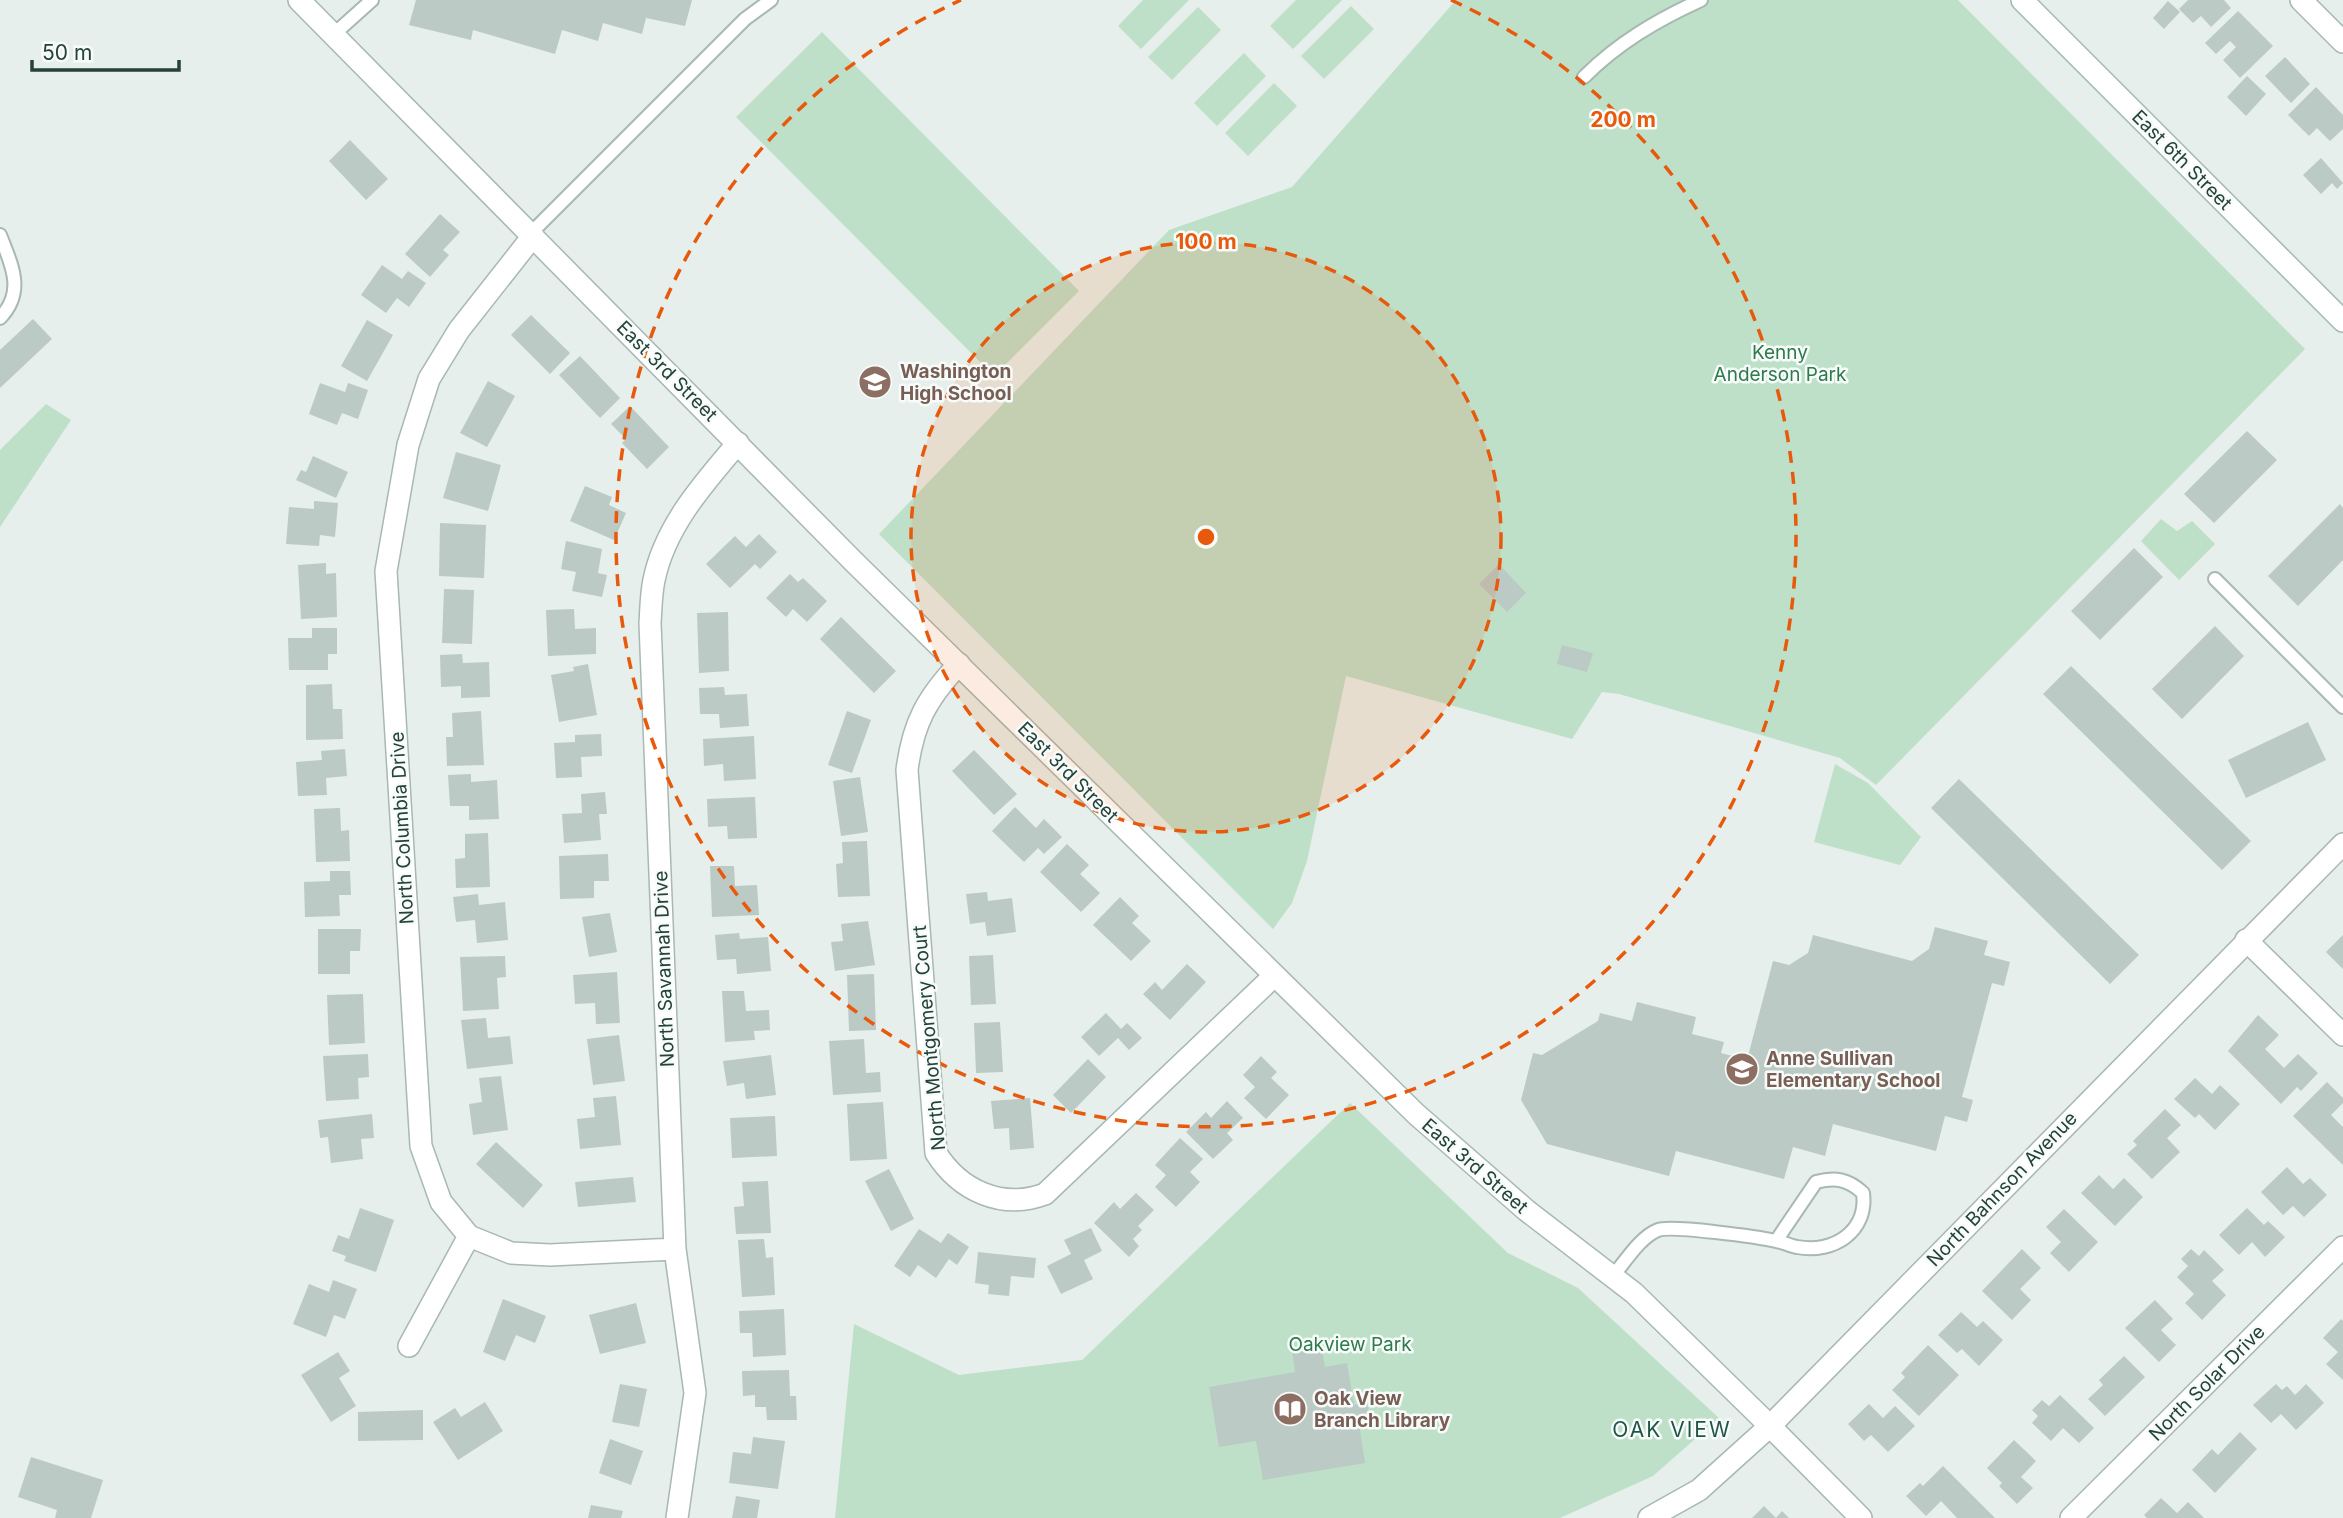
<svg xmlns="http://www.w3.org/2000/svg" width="2343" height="1518" viewBox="0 0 2343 1518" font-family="Inter,sans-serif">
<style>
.green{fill:#bfe0c8}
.building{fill:#bbcac4}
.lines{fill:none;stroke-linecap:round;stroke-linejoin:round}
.service-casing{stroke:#a8b8b2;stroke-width:16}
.minor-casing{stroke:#a8b8b2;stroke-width:24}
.tertiary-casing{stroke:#a8b8b2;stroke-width:24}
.secondary-casing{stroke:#a4bbb3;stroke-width:24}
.service{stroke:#fff;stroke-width:12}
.minor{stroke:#fff;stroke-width:21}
.tertiary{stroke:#fff;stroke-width:21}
.secondary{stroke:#fff;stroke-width:21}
.ring{fill:none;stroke:#e8590c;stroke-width:3.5;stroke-dasharray:12 9}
.labels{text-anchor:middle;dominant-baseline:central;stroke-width:5;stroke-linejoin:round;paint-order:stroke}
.street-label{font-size:19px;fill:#24423a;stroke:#f7fbf9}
.park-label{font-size:19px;fill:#2d7a4b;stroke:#f7fbf9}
.education-label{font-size:19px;font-weight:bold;fill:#785e54;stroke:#f7fbf9;text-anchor:start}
.neighbourhood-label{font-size:21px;letter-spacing:2px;fill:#1f5548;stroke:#f7fbf9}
.centre{fill:#e8590c;stroke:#f7fbf9;stroke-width:3.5}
.ring-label{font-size:21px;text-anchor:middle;font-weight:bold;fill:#e8590c;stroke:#f7fbf9;stroke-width:5;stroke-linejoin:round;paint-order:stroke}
</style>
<rect width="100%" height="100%" fill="#e6efeb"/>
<path class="green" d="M1143,0H1189L1141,49L1118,26Z
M1296,0H1342L1293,49L1270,26Z
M1456,0H1958L2305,349L1876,785L1840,758L1619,694L1602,692L1572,739L1346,676L1307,861L1292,903L1273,929L879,534L1169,230L1292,187Z
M1351,6L1374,29L1324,79L1301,56Z
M1198,7L1221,30L1172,80L1148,57Z
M822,32L1079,291L994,376L736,117Z
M1244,53L1266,76L1217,126L1194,103Z
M1274,83L1297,106L1248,156L1225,133Z
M46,404L71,420L0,527V450Z
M2161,519L2177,531L2192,521L2215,544L2179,580L2141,541Z
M1835,764L1868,783L1921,837L1900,865L1814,842Z
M1350,1103L1508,1253L1578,1288L1719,1418L1653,1476L1560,1518H835L854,1324L959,1375L1082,1360Z"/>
<path class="building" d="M416,0H692L685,26L646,18L642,34L603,23L598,41L562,30L555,54L473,30L471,40L409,25Z
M2188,0H2224L2231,8L2211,27L2201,16L2193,23L2179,9Z
M2168,1L2180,12L2164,29L2153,18Z
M2238,11L2273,46L2240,78L2223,60L2236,47L2230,41L2216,54L2205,43Z
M2285,57L2310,84L2291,103L2265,76Z
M2247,76L2266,94L2246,116L2227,97Z
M2316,87L2343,115V129L2330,141L2317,128L2309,136L2288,115Z
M350,140L388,179L366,200L329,161Z
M2321,158L2343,183L2337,189L2332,183L2321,194L2303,175Z
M440,214L460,232L443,250L449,255L430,277L405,254Z
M382,265L402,279L408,271L426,283L409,307L397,298L386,313L361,295Z
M531,315L570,353L550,374L511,335Z
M33,319L52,339L0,388V350Z
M367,320L393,335L367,381L341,366Z
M580,356L620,398L600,418L559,375Z
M488,381L515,396L487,447L460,433Z
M320,383L345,392L348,383L368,390L358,419L342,413L337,425L309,414Z
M630,406L669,447L647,469L622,443L626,439L611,424Z
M2247,431L2277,460L2214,523L2184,494Z
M456,452L501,465L488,511L443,498Z
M313,456L348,472L336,498L296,480L301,470L306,472Z
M585,486L612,497L609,505L626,513L614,540L570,521Z
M314,501L338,503L335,537L320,535L319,546L286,544L289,507L314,509Z
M2340,504L2343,508V560L2298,606L2268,576Z
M440,523L486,525L484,578L439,576Z
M759,534L777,552L760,569L755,564L730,588L706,564L735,536L746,547Z
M566,541L602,549L598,573L607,575L602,597L572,591L576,572L561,569Z
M2134,548L2163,577L2100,640L2071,611Z
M326,563V574L336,573L337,617L301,619L298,565Z
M1499,564L1526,593L1507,612L1479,584Z
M790,574L798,582L803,578L827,601L807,622L793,609L786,617L766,598Z
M444,589L474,590L472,644L442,643Z
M574,609L575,629L596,628V654L548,656L546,610Z
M728,612L729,671L699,673L697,613Z
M841,617L896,671L874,693L820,639Z
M2215,626L2244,656L2182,719L2152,689Z
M312,628H337V654H328V670H289L288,638H312Z
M1562,645L1593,653L1587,672L1557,664Z
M462,654L463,663L489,662L490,697L461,698V686L441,687L440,655Z
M588,664L597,715L559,722L551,675L574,671L573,667Z
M2071,666L2251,841L2222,870L2043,694Z
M332,684L333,709H342L343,739L306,740V685Z
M724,687L725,695L747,694L749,726L720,728L719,714H700L699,688Z
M481,711L484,765L447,766L446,737H453L452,713Z
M847,711L871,720L852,773L828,765Z
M2308,722L2326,760L2246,798L2228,760Z
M601,734L602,756L581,757L582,777L556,778L554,743L575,742V735Z
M754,736L756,779L724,781L723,764L704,766L703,739Z
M345,749L347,776L326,778L327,795L298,796L296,762L322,760L321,751Z
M974,750L1017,794L994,815L952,771Z
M471,774V782L497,780L499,819L469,820V806H450L448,775Z
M860,777L868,832L841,836L833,781Z
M1959,779L2139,955L2110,984L1931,808Z
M605,792L607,814H599L601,840L564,843L562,814L582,813L581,794Z
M755,797L757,838L728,839L727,826L708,827L707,799Z
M1015,807L1036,828L1044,819L1062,837L1044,854L1038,848L1024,862L992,831Z
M340,808L341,831L349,830L350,861L316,862L314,809Z
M488,833L490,887L456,888L455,859L465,858V834Z
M867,841L870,896L838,897L836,864L843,863L842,842Z
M1067,844L1089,865L1080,874L1100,893L1081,912L1040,872Z
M608,854L609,881H594V898L560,899L559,856Z
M710,866H734L735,886L757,885L759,915L712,917Z
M330,871H350L351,895H339L340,916L305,917L304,882L330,881Z
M987,892L988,901L1012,898L1016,932L987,936L985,922L970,924L966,894Z
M478,894L479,905L505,902L508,940L477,943L475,920L456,922L453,897Z
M1120,897L1139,916L1132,923L1151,941L1131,961L1093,925Z
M610,913L617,952L589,957L582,917Z
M868,921L875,965L835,971L831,942L843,941L841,924Z
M1935,927L1988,941L1984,955L2010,962L2004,986L1992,983L1962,1097L1973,1100L1967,1122L1945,1116L1936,1151L1833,1124L1825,1156L1793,1147L1784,1179L1676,1151L1669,1176L1547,1144L1521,1100L1533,1053L1542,1055L1598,1021L1600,1013L1632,1021L1637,1002L1696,1017L1692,1034L1724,1042L1721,1053L1747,1060L1773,961L1789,965L1808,953L1813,935L1912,961L1929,949Z
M318,929H361L360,951H350V974H318Z
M739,933L740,939L768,937L771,971L737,974L736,959L717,960L715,935Z
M2343,935V969L2326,952Z
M993,955L996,1004L971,1005L969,956Z
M505,956L506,977L497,978L499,1009L463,1011L460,957Z
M1187,964L1206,982L1170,1020L1143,994L1155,982L1162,990Z
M617,972L620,1023L596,1024L595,1003L575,1004L573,975Z
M874,974L876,1030L849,1031L847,975Z
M722,991H744L746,1011L769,1010L770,1030L754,1031L755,1040L725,1042Z
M363,994L365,1043L329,1045L327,995Z
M1106,1013L1121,1029L1127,1023L1142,1038L1129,1050L1118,1038L1099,1056L1081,1037Z
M2258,1015L2279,1035L2265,1049L2284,1068L2298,1054L2318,1073L2301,1091L2297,1087L2281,1104L2228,1051Z
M486,1018L488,1038L510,1036L513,1064L467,1069L461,1020Z
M1000,1022L1003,1072L976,1073L974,1023Z
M619,1035L625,1081L593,1085L587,1039Z
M864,1039L866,1073L880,1072L881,1092L833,1095L829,1041Z
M368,1054L369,1077L358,1078L359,1099L326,1101L323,1056Z
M771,1055L776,1095L746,1099L744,1083L727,1086L723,1061Z
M1261,1056L1277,1072L1271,1078L1289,1095L1266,1119L1244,1098L1255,1087L1243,1075Z
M1088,1059L1106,1077L1071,1113L1053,1095Z
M501,1076L508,1130L473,1135L469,1104L482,1102L479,1078Z
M2195,1078L2212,1094L2220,1085L2240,1104L2215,1130L2199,1114L2195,1118L2174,1099Z
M2327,1082L2343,1098V1103L2331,1115L2343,1127V1165L2293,1116Z
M616,1096L621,1145L580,1149L577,1119L595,1117L593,1098Z
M1030,1098L1034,1148L1010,1150L1009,1128L994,1129L991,1101Z
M1227,1101L1243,1118L1227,1133L1233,1140L1213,1159L1186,1132L1206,1112L1211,1118Z
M883,1102L887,1159L850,1161L847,1104Z
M2165,1109L2181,1125L2167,1138L2180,1152L2152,1179L2127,1154L2137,1145L2133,1141Z
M372,1114L374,1138L361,1139L363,1159L331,1163L328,1137L320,1138L318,1120Z
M775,1116L777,1156L732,1158L730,1118Z
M1180,1138L1203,1159L1190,1172L1200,1182L1176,1207L1155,1187L1166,1175L1155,1165Z
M496,1142L543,1185L523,1208L476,1164Z
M2287,1167L2303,1184L2310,1178L2327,1195L2304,1217L2293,1206L2283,1215L2261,1192Z
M889,1169L914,1219L891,1231L865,1181Z
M2099,1175L2113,1189L2124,1178L2143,1197L2115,1226L2081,1193Z
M633,1177L636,1202L578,1207L575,1182Z
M768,1181L771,1233L736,1234L734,1207L744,1206L742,1182Z
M1136,1193L1154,1210L1138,1226L1142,1230L1133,1239L1139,1246L1129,1257L1094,1223L1114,1202L1120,1209Z
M360,1208L394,1220L376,1272L344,1261L346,1256L332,1251L338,1235L349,1239Z
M2247,1208L2264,1225L2268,1221L2285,1237L2265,1257L2252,1242L2239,1255L2219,1235Z
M2064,1209L2098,1242L2069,1272L2050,1253L2061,1242L2046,1227Z
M1091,1228L1102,1251L1084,1260L1093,1279L1061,1294L1047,1266L1071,1254L1064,1240Z
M919,1229L941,1243L948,1233L969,1247L957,1265L949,1259L936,1278L918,1265L910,1277L894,1266Z
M764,1239L766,1258L773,1257L775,1295L742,1297L738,1240Z
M2022,1249L2041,1268L2020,1289L2031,1300L2012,1320L1982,1291Z
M2191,1249L2199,1256L2204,1250L2224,1270L2212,1281L2226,1295L2202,1320L2185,1303L2194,1294L2177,1277L2188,1266L2181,1259Z
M978,1252L1036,1258L1034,1278L1011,1276L1009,1296L988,1294L989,1285L975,1283Z
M333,1280L357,1289L345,1319L334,1315L326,1337L293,1324L309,1284L329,1292Z
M503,1299L546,1316L535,1343L516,1335L505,1361L483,1352Z
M2155,1300L2173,1319L2161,1330L2176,1345L2159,1362L2125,1328Z
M636,1303L646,1343L600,1354L589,1315Z
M784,1309L786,1355L753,1357L752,1333H740L739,1311Z
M1961,1312L1977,1327L1983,1321L2003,1340L1979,1366L1962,1349L1957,1353L1938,1335Z
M2341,1319L2343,1321V1380L2326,1364L2338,1352L2323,1338Z
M1321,1345L1325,1367L1347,1363L1354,1405L1367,1403L1370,1422L1359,1424L1365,1463L1263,1480L1256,1441L1219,1447L1209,1387L1295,1372L1292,1350Z
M1928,1345L1959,1375L1919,1416L1892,1390L1905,1377L1901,1373Z
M338,1352L350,1371L339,1378L356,1406L331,1422L301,1375Z
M2124,1356L2145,1377L2105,1416L2088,1399L2103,1385L2099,1380Z
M789,1370L790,1396H796L797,1420H767L766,1407H755V1395L743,1396L742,1371Z
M620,1384L647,1389L639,1427L612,1422Z
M2276,1384L2282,1390L2287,1386L2295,1395L2306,1384L2324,1403L2296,1430L2281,1414L2271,1423L2253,1405Z
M2060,1395L2094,1428L2079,1443L2063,1428L2051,1441L2032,1423L2038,1416L2032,1410L2042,1400L2049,1406Z
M485,1402L503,1431L458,1460L433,1422L455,1408L461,1417Z
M1869,1404L1883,1418L1895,1406L1915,1426L1888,1452L1871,1435L1864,1441L1848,1424Z
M423,1410V1440L358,1441V1412Z
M2240,1432L2257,1449L2215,1493L2192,1470L2212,1449L2218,1455Z
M753,1437L785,1441L778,1489L729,1483L733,1452L751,1454Z
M610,1439L643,1451L631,1485L599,1473Z
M2014,1440L2036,1461L2021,1477L2033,1488L2017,1504L1999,1486L2002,1483L1987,1468Z
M31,1457L103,1480L91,1518H55L57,1510L18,1497Z
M1943,1466L1995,1518H1957L1941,1501L1926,1516L1906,1496L1920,1483L1923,1486Z
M736,1496L760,1500L757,1518H732Z
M2161,1498L2177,1513L2188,1502L2204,1518H2147L2144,1515Z
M591,1505L623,1511L621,1518H588Z
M1764,1506L1776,1518L1782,1511L1789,1518H1752Z"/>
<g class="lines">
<defs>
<path id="service" d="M333,35L372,0
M1584,77C1618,43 1657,20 1701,0
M530,234L745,19L771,0
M0,235C11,264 26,291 0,318
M2215,579L2343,707
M1613,1276C1625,1262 1640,1237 1658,1230C1671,1225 1759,1237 1776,1241C1784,1242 1790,1246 1797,1247C1834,1254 1868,1231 1863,1193C1848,1179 1835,1177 1816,1182L1776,1241"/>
<path id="minor" d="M2301,0L2343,42
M533,236L459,330L429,379L408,445L386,571L421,1146L441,1202L469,1236L511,1253L550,1255L675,1249
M959,664C927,698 913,723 907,770L936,1153C960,1191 1002,1210 1045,1194L1274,976
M2246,940L2343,1035
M409,1346L469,1236
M1770,1426L1861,1518
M677,1518L695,1393L675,1249L650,623C651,609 651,594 654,580C665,526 704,483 738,443
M2071,1518L2343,1247"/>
<path id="tertiary" d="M299,0L853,561L1416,1114L1526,1210L1634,1293L1770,1426
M1649,1518L1699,1490L1770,1426L2343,844"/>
<path id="secondary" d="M2022,0L2343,321"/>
</defs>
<use href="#service" class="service-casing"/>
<use href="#minor" class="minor-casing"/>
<use href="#tertiary" class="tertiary-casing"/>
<use href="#secondary" class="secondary-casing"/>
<use href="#service" class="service"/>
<use href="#minor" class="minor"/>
<use href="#tertiary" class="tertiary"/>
<use href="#secondary" class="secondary"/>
</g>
<circle cx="1206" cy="537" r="295" fill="#e8590c" fill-opacity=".12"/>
<g class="ring">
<circle cx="1206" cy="537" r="295"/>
<path d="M1451 0A590 590 0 1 1 961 0"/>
</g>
<defs>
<symbol id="school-disc" viewBox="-11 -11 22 22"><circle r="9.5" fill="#8d6e63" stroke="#f7fbf9"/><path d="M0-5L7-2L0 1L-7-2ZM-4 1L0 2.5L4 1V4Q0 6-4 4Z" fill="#fff"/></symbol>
<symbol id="library-disc" viewBox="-11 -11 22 22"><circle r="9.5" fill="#8d6e63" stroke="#f7fbf9"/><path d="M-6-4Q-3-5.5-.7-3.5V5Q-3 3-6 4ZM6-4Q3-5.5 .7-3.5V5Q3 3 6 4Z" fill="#fff"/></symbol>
</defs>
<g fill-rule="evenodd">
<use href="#school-disc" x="856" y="363" width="38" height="38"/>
<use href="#school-disc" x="1723" y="1050" width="38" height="38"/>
<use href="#library-disc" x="1271" y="1390" width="38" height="38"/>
</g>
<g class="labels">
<g class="street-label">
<text transform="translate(2182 160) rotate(45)">East 6th Street</text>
<text transform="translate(667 371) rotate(45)">East 3rd Street</text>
<text transform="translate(1068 772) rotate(45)">East 3rd Street</text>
<text transform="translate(402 828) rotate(-93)">North Columbia Drive</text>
<text transform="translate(664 969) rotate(-92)">North Savannah Drive</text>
<text transform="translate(929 1038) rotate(-95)">North Montgomery Court</text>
<text transform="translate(1475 1166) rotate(41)">East 3rd Street</text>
<text transform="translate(2002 1189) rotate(-46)">North Bahnson Avenue</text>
<text transform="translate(2207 1383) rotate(-45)">North Solar Drive</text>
</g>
<g class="park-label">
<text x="1780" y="352">Kenny<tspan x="1780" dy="22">Anderson Park</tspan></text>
<text x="1350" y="1344">Oakview Park</text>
</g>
<g class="education-label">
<text x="900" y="371">Washington<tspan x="900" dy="22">High School</tspan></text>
<text x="1766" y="1058">Anne Sullivan<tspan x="1766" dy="22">Elementary School</tspan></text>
<text x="1314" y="1398">Oak View<tspan x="1314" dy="22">Branch Library</tspan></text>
</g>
<g class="neighbourhood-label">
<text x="1672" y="1429">OAK VIEW</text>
</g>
</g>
<circle cx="1206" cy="537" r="10" class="centre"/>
<g class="ring-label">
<text x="1623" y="127">200 m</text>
<text x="1206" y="249">100 m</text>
</g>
<path d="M32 60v10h147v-10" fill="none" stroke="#24423a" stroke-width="3.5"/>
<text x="42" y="60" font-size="21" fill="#24423a" stroke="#f7fbf9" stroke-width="5" paint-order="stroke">50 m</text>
</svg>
